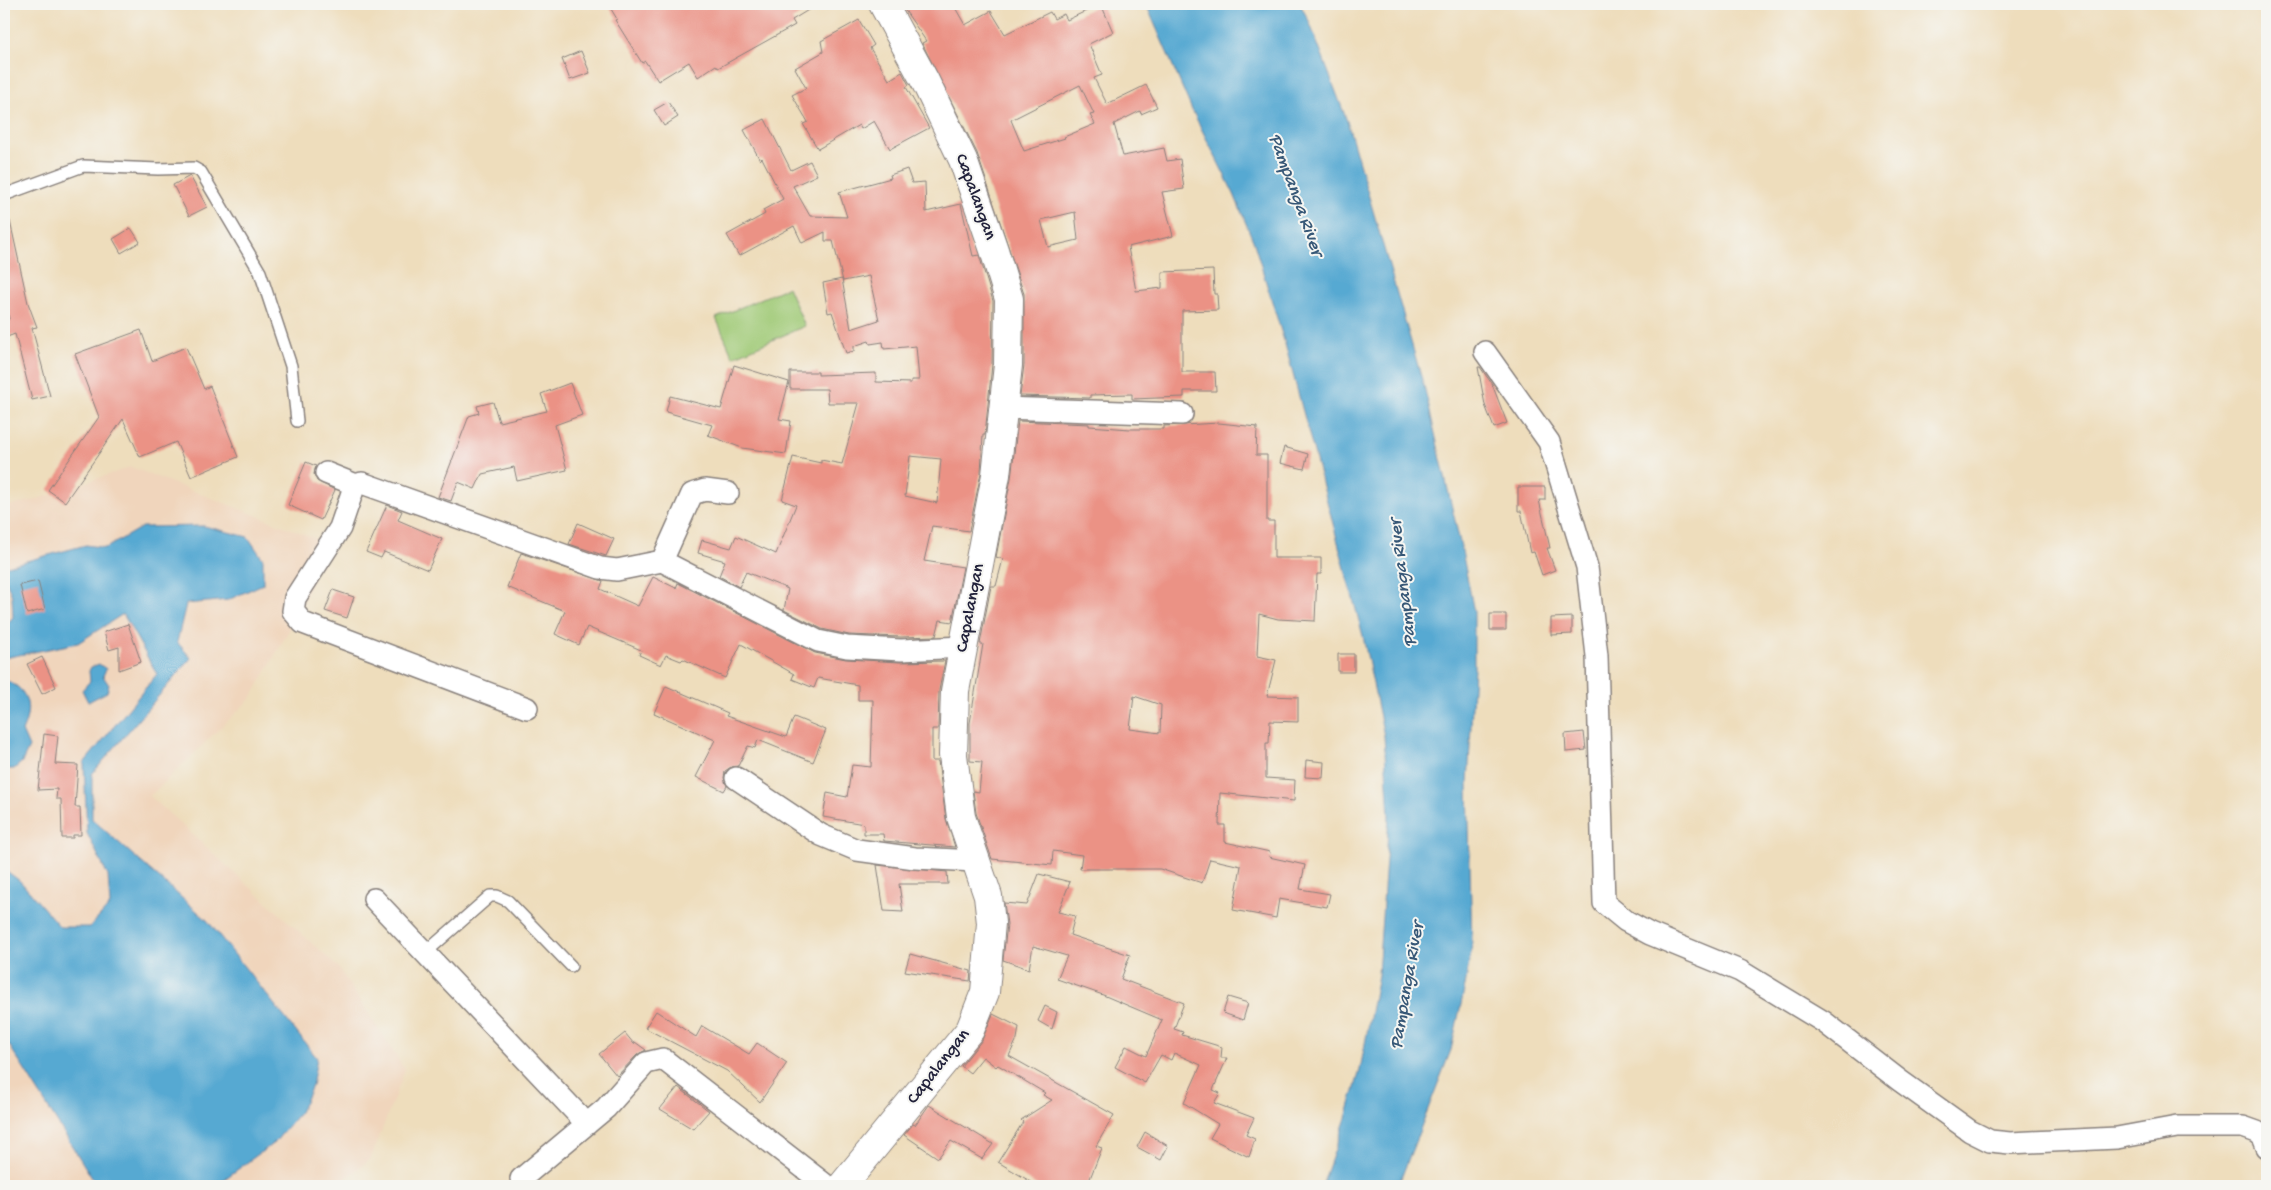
<svg xmlns="http://www.w3.org/2000/svg" width="2271" height="1190" viewBox="0 0 2271 1190" font-family="'Gochi Hand',sans-serif">
<style>
.built{fill:#f0d5bc}
.green{fill:#9fc975;stroke:#607658}
.water{fill:#57a9d2;stroke:#3c6686}
.building{fill:#eb9285;fill-rule:evenodd}
.lines{fill:none;stroke-linecap:round;stroke-linejoin:round}
.lane-casing{stroke:#88807c;stroke-width:14}
.street-casing{stroke:#88807c;stroke-width:24}
.secondary-casing{stroke:#88807c;stroke-width:30}
.lane{stroke:#fff;stroke-width:11}
.street{stroke:#fff;stroke-width:21}
.secondary{stroke:#fff;stroke-width:28}
.labels{text-anchor:middle;dominant-baseline:central;stroke-width:4;stroke-linejoin:round;paint-order:stroke}
.street-label{font-size:18px;fill:#22223b;stroke:#f6f6f2}
.water-label{font-size:19px;font-style:italic;fill:#375877;stroke:#f6f6f2}
</style>
<rect width="100%" height="100%" fill="#f6f6f2"/>
<filter id="ink" filterUnits="userSpaceOnUse"><feTurbulence type="fractalNoise" baseFrequency=".02" numOctaves="2"/><feDisplacementMap in="SourceGraphic" scale="10" xChannelSelector="R" yChannelSelector="G"/><feConvolveMatrix kernelMatrix="1 2 1 2 8 2 1 2 1" color-interpolation-filters="sRGB"/></filter>
<filter id="wash" filterUnits="userSpaceOnUse"><feTurbulence type="fractalNoise" baseFrequency=".0096" numOctaves="4" result="noise"/><feDisplacementMap in="SourceGraphic" scale="20" xChannelSelector="R" yChannelSelector="G"/><feGaussianBlur stdDeviation="1.12" result="paint"/><feColorMatrix in="noise" values="0 0 0 0 0 0 0 0 0 0 0 0 0 0 0 0 0 1.4 0 .05"/><feComposite in="paint" operator="in"/></filter>
<g filter="url(#wash)">
<rect width="100%" height="100%" fill="#eeddbc"/>
<path class="built" d="M131,467L325,542L302,607L251,698L150,796L338,967L405,1070L371,1158L337,1186H4V507L35,500Z"/>
<path class="green" d="M788,287L805,326L733,357L716,318Z"/>
<path class="water" d="M1146,4H1300L1309,21L1347,121L1425,390L1462,551L1474,612V668L1468,784L1472,945L1465,986L1451,1050L1398,1186H1322L1346,1118L1360,1070L1378,975L1389,816L1384,736L1363,636L1285,344L1254,243L1234,194L1192,110Z
M204,526L248,537L263,559V584L228,600L186,604L177,642L191,658L92,774V819L207,920L317,1058L312,1086L300,1112L275,1142L215,1186H97L4,1037V869L20,881L60,927H90L110,905L108,876L87,833L84,763L157,674L123,614L78,643L4,658V627L13,617L12,596L4,576V567L86,545L106,548L142,527Z
M99,664L106,669L103,676L109,685L107,692L88,702L82,690L90,681L89,671L91,667Z
M4,681C9,681 10,682 15,685C31,696 30,714 22,731L29,747L22,762L14,769H4Z"/>
<g id="blocks">
<path class="building" d="M608,4H818L792,20L795,25L718,68L716,65L698,77L689,62L658,81L645,61L642,63L615,20L617,19Z
M912,4H953L965,25L991,11L1005,34L1050,12L1054,19L1064,14L1067,20L1101,4L1113,32L1089,44L1102,75L1094,78L1107,104L1146,85L1157,107L1141,114L1140,111L1114,124L1123,156L1164,148L1167,161L1180,159L1184,189L1162,192L1173,236L1128,247L1136,291L1162,288V272L1213,270L1214,294H1217L1218,310L1182,311V372H1215L1216,391H1184V397L1132,399V394L1090,395V398L1020,396L1024,365V294L977,153L922,43L926,41L904,9ZM1080,85L1094,114L1090,115L1095,124L1064,137L1065,138L1024,151L1011,120ZM1075,212L1078,240L1048,247L1041,220Z
M859,20L874,45L870,48L889,80L902,72L909,85L906,87L929,128L890,149L874,121L861,129L859,125L818,149L803,124L808,122L792,95L806,88L795,68L823,52L821,41Z
M581,51L590,73L570,80L562,59Z
M668,102L678,117L664,126L654,110Z
M765,119L791,170L810,161L817,175L793,186L810,216L847,217L839,192L891,178L890,175L907,169L912,183L925,182L926,212L961,204L973,256L979,255L993,301L992,364L985,435H983L981,473L969,531L932,526L924,561L963,567L952,622L940,620L936,636L901,637L849,635L822,629L784,610L788,589L746,572L739,587L719,576L725,561L698,553L702,540L731,548L736,536L776,554L796,505L782,500L793,457L821,463V460L842,464L859,403H828L827,389H790V372H818V375L876,373V382L911,383V380H919L916,346L884,349L883,342L870,344L869,341L854,346V351L846,353L832,312L828,313L823,283L842,279L851,329L879,320L869,276L843,281L833,241H825V232L802,243L794,226L739,256L727,235L765,214L763,210L783,199L762,158L760,160L744,130ZM910,456L941,459L937,503L905,496Z
M190,176L207,207L189,216L173,185Z
M10,221L28,303L37,327L32,328L50,396L32,400L15,334L7,337L4,329V321L9,319L4,295V222Z
M131,228L140,242L121,253L113,239Z
M141,330L152,361L186,347L204,389L210,386L238,457L191,477L176,442L140,457L123,419L65,502L48,490L99,417L75,354Z
M734,365L789,382L779,419L791,421L786,454L742,448L708,435L712,425L666,412L670,396L721,409Z
M1478,367H1480L1492,384L1507,423L1494,428L1485,405Z
M570,383L582,415L555,425L567,470L517,481L514,467L482,474L475,489L458,482L451,501L438,497L469,416L479,413L477,406L493,402L499,422L547,411L541,394Z
M1018,421L1089,424V426L1130,429H1164V426L1219,423L1257,427L1256,455H1267V521H1274V558H1321V574H1317L1315,621L1278,619L1259,614L1257,656L1276,660L1267,696L1298,697V722L1270,721L1269,743H1266V778L1295,780L1294,801L1220,793L1219,825H1225V842L1270,852L1269,857L1305,865L1300,889L1330,894L1327,907L1279,899L1276,918L1233,910L1241,866L1210,859L1202,883L1160,869H1080L1082,855L1053,851L1052,865L992,859L976,813L973,791L979,792L982,762L970,761V723L983,644H980L991,586H996L1003,559L996,557L1011,478ZM1134,696L1161,705L1160,733L1130,729Z
M1284,447L1308,454L1304,469L1280,463Z
M306,462L316,466L314,474L317,481L335,490L321,520L288,505Z
M1518,487H1545V500H1539L1550,548H1547L1555,570L1542,575L1534,552L1530,553L1521,511H1518Z
M387,505L402,511L398,520L442,539L428,570L384,552L381,558L366,552Z
M578,523L614,539L606,556L569,544Z
M521,553L603,581L600,589L638,606L653,577L676,588L678,583L815,653L846,659L900,662L945,661L939,690L938,729H932V761H938L946,819L955,847L884,841L883,834H864V824L823,817L827,793L847,797L852,765L871,767L873,700H858V685L818,678L814,688L792,679L794,674L741,644L725,678L683,659L681,661L666,655L661,665L639,655L641,650L587,627L579,645L555,634L565,611L507,587Z
M38,581L45,609L27,614L20,585Z
M333,590L354,597L347,618L325,611Z
M1490,614H1506V630H1490Z
M1572,617V634L1551,635V618Z
M128,624L141,662L119,670V647L109,650L104,632Z
M1338,654H1354V672H1338Z
M42,657L56,687L42,694L27,664Z
M666,686L728,713L726,716L786,737L794,717L826,730L813,762L758,740L755,748L748,746L738,766L731,767L725,771L724,778L727,786L724,791L696,777L715,740L654,713Z
M1584,732L1586,750L1566,752L1565,734Z
M44,734L58,736L55,764L78,765L75,807H80L81,835H73V838H62L61,799H56L57,789L38,790Z
M1306,760L1324,762L1323,778L1305,777Z
M877,865L947,872L948,884H899L903,912L884,911Z
M1039,874L1070,882L1058,912L1075,916L1070,935L1130,955L1121,979L1184,1003L1174,1029L1183,1032L1182,1035L1222,1047L1221,1058H1227L1213,1090L1220,1093L1214,1103L1254,1118L1246,1135L1255,1139L1249,1157L1210,1138L1218,1124L1184,1103L1201,1065L1174,1053L1171,1060L1161,1055L1145,1083L1115,1067L1126,1046L1146,1056L1162,1020L1103,995L1057,979L1067,956L1033,946L1029,969L1003,960L1007,924L1004,903L1027,905Z
M910,954L971,971L970,981L905,971Z
M1228,997L1248,1003L1243,1020L1223,1013Z
M1045,1006L1057,1012L1052,1029L1038,1021Z
M656,1011L696,1037L702,1026L749,1054L757,1043L787,1063L760,1102L727,1071L645,1028Z
M993,1014L1019,1027L1017,1039L1009,1056L1114,1115L1096,1146L1102,1148L1087,1186H1038L998,1162L1023,1122L1021,1120L1052,1100L1043,1095L1045,1093L998,1065L996,1067L983,1057L970,1073L961,1066L982,1040Z
M625,1033L634,1044L635,1042L646,1050L637,1055L617,1076L599,1054Z
M678,1087L709,1111L693,1129L660,1109Z
M929,1105L993,1144L982,1159L951,1141L938,1158L904,1135L913,1124L915,1125Z
M1145,1132L1168,1146L1161,1160L1137,1147Z"/>
</g>
</g>
<g filter="url(#ink)">
<use href="#blocks" fill-opacity="0" stroke="#88807c" stroke-width="1"/>
<g class="lines">
<defs>
<path id="lane" d="M4,195L83,166L158,169L194,168L201,172L260,272L291,366L297,421
M425,953L490,896H497L508,901L571,966"/>
<path id="street" d="M1485,352L1549,442L1587,567L1597,656L1604,903L1626,921L1650,934L1740,971L1824,1022L1899,1080L1970,1131L1990,1141L2010,1143L2117,1138L2177,1127H2243L2257,1132L2263,1137L2267,1147
M1005,408L1182,414
M326,473L356,485
M662,561L692,494L705,490L728,493
M527,708L303,623L293,611L295,598L340,528L353,490L356,485L362,483L600,568L617,570L662,561L818,641L847,647L901,650L963,647
M736,778L821,835L857,850L915,858L976,861
M374,899L587,1124
M521,1179L606,1108L646,1063L663,1059L827,1186"/>
<path id="secondary" d="M842,1186L970,1030L985,992L991,923L988,896L961,817L953,755L955,691L996,475L1008,365L1009,299L994,250L963,160L925,81L883,4"/>
</defs>
<use href="#lane" class="lane-casing"/>
<use href="#street" class="street-casing"/>
<use href="#secondary" class="secondary-casing"/>
<use href="#lane" class="lane"/>
<use href="#street" class="street"/>
<use href="#secondary" class="secondary"/>
</g>
</g>
<g class="labels">
<g class="street-label">
<text transform="translate(975 197) rotate(70)">Capalangan</text>
<text transform="translate(971 608) rotate(-79)">Capalangan</text>
<text transform="translate(939 1067) rotate(-52)">Capalangan</text>
</g>
<g class="water-label">
<text transform="translate(1295 195) rotate(70)">Pampanga River</text>
<text transform="translate(1404 583) rotate(-97)">Pampanga River</text>
<text transform="translate(1408 986) rotate(-80)">Pampanga River</text>
</g>
</g>
<rect width="2271" height="1190" fill="none" stroke="#f6f6f2" stroke-width="20"/>
</svg>
